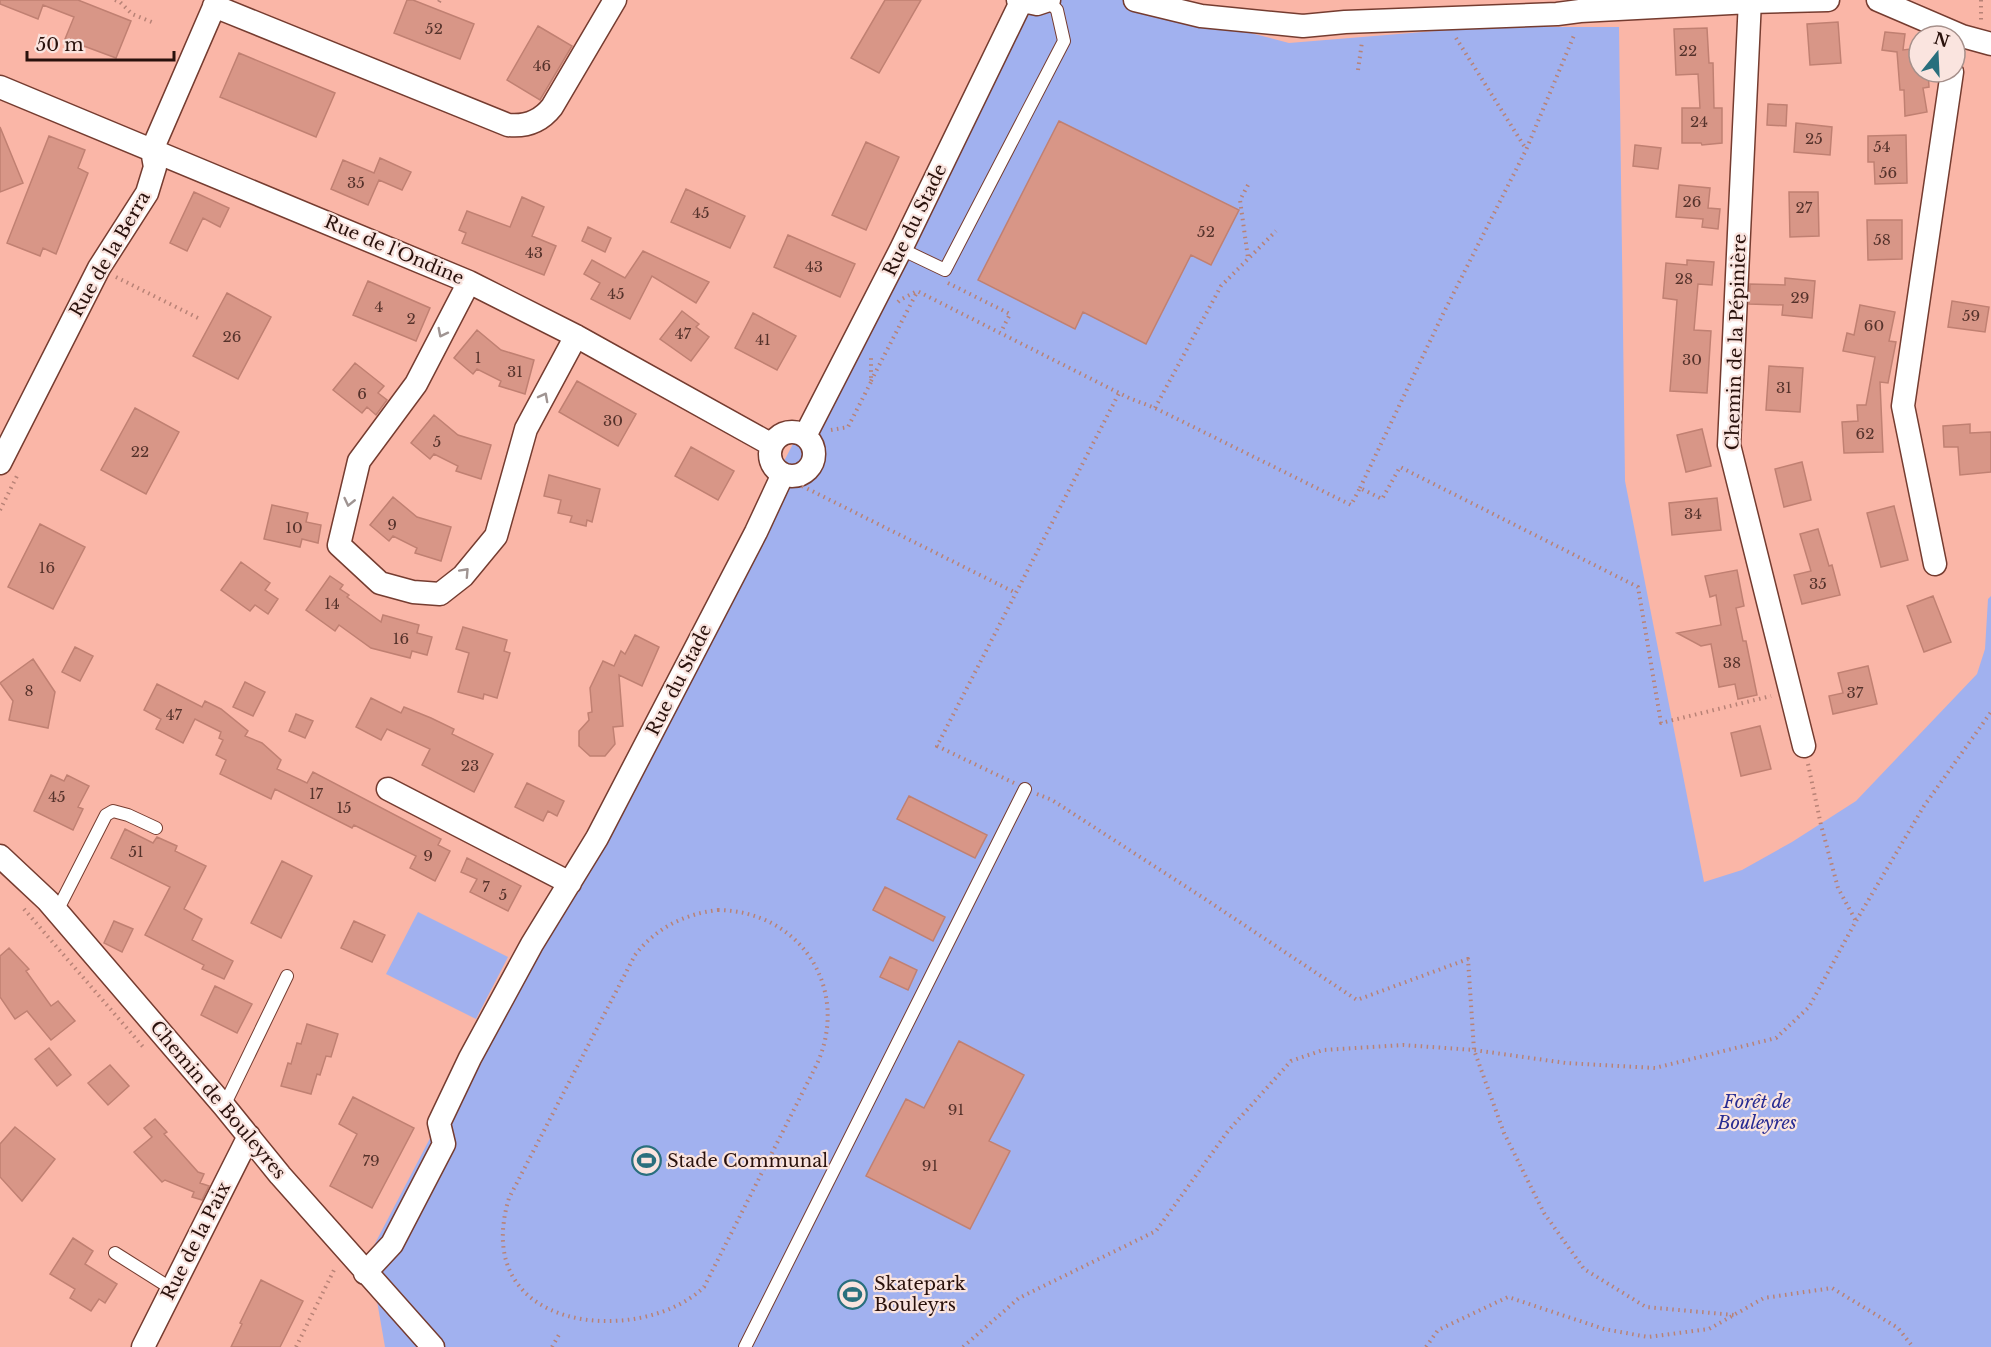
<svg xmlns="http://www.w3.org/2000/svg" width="1991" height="1347" viewBox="0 0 1991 1347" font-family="'Libre Baskerville',serif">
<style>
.green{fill:#a1b1ef}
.building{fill:#d89687;stroke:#c08072;stroke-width:1.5}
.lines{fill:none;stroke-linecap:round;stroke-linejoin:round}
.service-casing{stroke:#753c30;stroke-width:14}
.minor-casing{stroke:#753c30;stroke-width:25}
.path{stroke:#b88276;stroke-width:4;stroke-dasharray:1.5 4.5;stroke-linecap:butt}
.service{stroke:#fff;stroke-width:12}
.minor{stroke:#fff;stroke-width:22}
.oneway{stroke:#9f9492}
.labels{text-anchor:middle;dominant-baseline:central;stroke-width:4.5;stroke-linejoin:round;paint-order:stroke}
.number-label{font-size:15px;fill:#55322b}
.street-label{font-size:18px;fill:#29110c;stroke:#fae4df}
.park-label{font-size:18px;font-style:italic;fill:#282c92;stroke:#fae4df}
.poi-label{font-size:18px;fill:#29110c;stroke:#fae4df;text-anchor:start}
</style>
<rect width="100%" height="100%" fill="#fab6a7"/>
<path class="green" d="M1025,0H1123L1289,43L1484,27H1619L1625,481L1704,882L1742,870L1792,842L1856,801L1977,674L1985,649L1988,599L1991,596V1347H385L369,1255Z
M418,912L508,957L476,1019L386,974Z"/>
<path class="building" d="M0,0H78L131,21L116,58L65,39L74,17L43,5L38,19L0,4Z
M407,0H413L474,24L460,59L394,33Z
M885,0H921L879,73L851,58Z
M1838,22L1841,63L1810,65L1807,24Z
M538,26L572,46L540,100L507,80Z
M1707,28L1709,63H1713L1714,108H1722V143L1702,145L1701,143H1682V108H1700L1698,74L1676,75L1674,29Z
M1885,32L1905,34L1903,50L1919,48V72H1928L1929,87L1923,88L1927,112L1905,116L1904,90H1900L1897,52L1882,50Z
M239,53L335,93L316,137L220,97Z
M1768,104L1787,105L1786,126L1767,125Z
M1059,121L1239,210L1211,265L1191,255L1146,344L1083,312L1075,329L978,280Z
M1796,123L1832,127L1830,155L1794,152Z
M0,127L23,183L0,192Z
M1906,135L1907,183L1875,184L1874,162H1868V136Z
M49,136L85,150L78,168L88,173L56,254L43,248L40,256L7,243Z
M866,142L899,157L866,230L832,215Z
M1635,145L1661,148L1658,169L1633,166Z
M380,158L411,172L402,190L379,180L368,205L331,189L343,160L374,173Z
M1679,185L1710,188L1708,208L1720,209L1718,229L1702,227L1703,219L1676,217Z
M686,189L745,216L730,248L671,222Z
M194,192L229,208L220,227L203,218L187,251L170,243Z
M1789,192H1818L1819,236L1790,237Z
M522,197L544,207L532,236L556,246L544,275L462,243L466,233L459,230L467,211L510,227Z
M1867,220H1902V259L1868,260Z
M588,227L611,238L605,252L582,241Z
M788,235L855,264L840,297L774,267Z
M643,251L709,282L696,303L652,276L630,319L591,299L600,283L584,274L592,260L625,278Z
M1687,260L1714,262L1712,285L1698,284L1694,330L1711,331L1707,393L1670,391L1677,300L1663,298L1666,263L1687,265Z
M1785,278L1815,281L1812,318L1782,315L1783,305L1749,304L1750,284L1785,285Z
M368,281L430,308L416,341L353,315Z
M227,293L271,317L238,379L193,356Z
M1952,301L1989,307L1985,332L1948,327Z
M1860,305L1895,312L1889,341L1896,342L1888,383L1880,382L1883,452L1844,453L1842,422L1858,421L1857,405H1866L1875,357L1843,351L1847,333L1854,335Z
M682,311L699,324L696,327L709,337L691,361L660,339Z
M753,313L796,336L777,370L735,348Z
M477,330L501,350L534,360L525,394L499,386L501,381L477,369L473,374L454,358Z
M355,363L384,386L378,393L387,400L376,415L367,407L362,413L333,390Z
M1769,366L1803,368L1800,412L1766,410Z
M577,381L636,414L618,446L559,412Z
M135,408L179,432L146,494L101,470Z
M434,415L458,435L491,445L481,479L456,471L458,466L434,454L430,459L411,443Z
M1970,424V433L1991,432V472L1960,475L1958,447H1944L1943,426Z
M1702,429L1711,466L1686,472L1677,435Z
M691,447L734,471L718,500L675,476Z
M1802,462L1811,500L1784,507L1775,469Z
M549,475L600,489L592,522L587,520L586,526L570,522L572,516L558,513L561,500L544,496Z
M393,497L417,517L451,527L441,561L415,553L417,548L393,536L389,541L370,525Z
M1717,498L1721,530L1672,535L1669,503Z
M272,505L308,513L306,522L321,525L318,543L302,539L300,547L264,539Z
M1894,506L1908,560L1881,567L1867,513Z
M40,524L85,547L53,609L8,587Z
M1818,529L1829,566L1832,565L1840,595L1802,604L1794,575L1811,571L1800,534Z
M241,562L270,583L265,590L278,599L268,614L255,605L250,611L221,590Z
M1737,570L1744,606L1736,608L1743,641H1746L1757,695L1738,699L1735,684L1719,687L1711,644L1701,646L1677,633L1721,625L1716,595L1710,597L1705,576Z
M330,576L343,585L340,589L349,595L347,597L381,622L383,615L419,625L417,633L432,637L427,655L412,651L410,658L371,648L339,625L335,631L306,610Z
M1933,596L1951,642L1924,652L1907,606Z
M463,627L507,640L504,651L510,653L497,698L484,694L483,699L458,692L469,653L456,649Z
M635,635L659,647L642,686L619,675L623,726L613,727L615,744L605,756H590L579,746V731L589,720L588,713L592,712L590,688L603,661L614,666L621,651L625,654Z
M75,647L93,656L80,681L62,672Z
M33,659L55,692L48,728L9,720L13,701L0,683Z
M1868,666L1877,704L1833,714L1829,696L1843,693L1838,673Z
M245,682L265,692L253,716L233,707Z
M157,684L202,707L205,701L221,709L248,731L245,736L262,743L281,760L277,769L307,783L313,772L441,839L438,845L450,851L435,881L410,868L416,856L354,825L352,828L275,789L271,799L220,774L226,760L216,755L223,740L219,738L221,732L195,719L183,743L156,729L161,719L144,710Z
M371,698L401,713L404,707L431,718L454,729L452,734L493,754L474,792L422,765L430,749L387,729L381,740L356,727Z
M296,714L313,721L305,738L289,731Z
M1760,726L1771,769L1741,776L1731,733Z
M51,775L64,781L67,775L89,786L78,807L83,809L73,830L34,811Z
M527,783L564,801L557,816L548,811L543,821L515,807Z
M909,796L987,835L975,858L897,819Z
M125,829L153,843L157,837L177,846L175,851L206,866L184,909L202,919L192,940L233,961L224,979L202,969L204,965L145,935L170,887L111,858Z
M467,858L521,886L508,911L470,892L477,879L461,872Z
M282,861L312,876L281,938L251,923Z
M885,887L945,917L933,941L873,910Z
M114,921L133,929L122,952L104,943Z
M354,921L385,935L372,962L341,948Z
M9,948L29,969L26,971L51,1006L58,1001L75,1021L51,1040L27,1011L15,1019L0,997V956Z
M890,957L917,970L908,990L880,977Z
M215,986L252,1004L237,1033L201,1015Z
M307,1024L338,1034L331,1057L326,1056L320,1075L317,1074L311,1094L281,1086L288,1063L291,1064L297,1043L301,1044Z
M959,1041L1024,1075L989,1141L1010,1151L970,1229L866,1176L906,1099L924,1108Z
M49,1048L71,1075L57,1086L35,1059Z
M110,1065L129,1086L108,1105L88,1083Z
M353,1097L414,1128L372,1208L330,1186L357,1134L339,1124Z
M155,1119L167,1132L164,1134L198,1172L204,1174L200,1183L209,1186L202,1200L192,1197L194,1192L165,1180L162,1182L134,1152L152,1137L144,1128Z
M15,1127L55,1159L22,1201L0,1177V1144Z
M73,1238L93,1251L85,1264L117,1284L105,1303L99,1299L91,1311L70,1298L75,1289L50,1274Z
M261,1280L303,1301L280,1347H231L242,1324L240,1323Z"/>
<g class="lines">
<defs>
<path id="service" d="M901,249L945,270L1064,41L1057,10L1048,0
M57,911L106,815L113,811L128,815L156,828
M224,1106L287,976
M115,1253L172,1289
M745,1347L1025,789"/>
<path id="minor" d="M1018,0L1037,4L1049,0
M1135,0L1201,16L1303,26L1345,22L1557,14L1580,11L1750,2L1828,0
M1750,0L1729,445L1804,746
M1878,0L1962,36L1991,44
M214,6L508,125C527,127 541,121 552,107L615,0
M0,87L469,282L576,336L772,445
M469,282L416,384L359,461L339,545L380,583L413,592L440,594L463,576L496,536L526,429L576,336
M770 454a22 22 0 1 1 44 0a22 22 0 1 1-44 0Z
M805,436L901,249L1021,2
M0,463L99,268L147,193L155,167L152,150L217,0
M1935,564L1903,406L1952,72
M388,789L570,883
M0,856L48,901L224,1106L280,1175L433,1347
M365,1273L392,1244L444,1144L439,1123L470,1058L532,944L597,838L756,532L783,474
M143,1347L249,1136"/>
</defs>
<use href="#service" class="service-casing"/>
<use href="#minor" class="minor-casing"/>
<path class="path" d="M115,0L120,2L132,14L154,23
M1981,0V22
M439,2L440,0
M1456,38L1526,149
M1358,70L1362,42
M1248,185L1240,200L1248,258
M116,277L198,318
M948,283L1010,314L1001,332
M898,302L900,300L917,291L1129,398L1155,408L1351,505L1360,488L1382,499L1400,467L1638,587L1661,723L1771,696
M871,381L917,292
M1155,408L1221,286L1276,231
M831,430L848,427L871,382V354
M802,486L1016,593
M1360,488L1442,316L1526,150L1575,33
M0,510L17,476
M1808,764L1821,825L1838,888L1856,921
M1014,783L937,746L1119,393
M1037,794L1052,800L1202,897L1357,1000L1468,959L1474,1050L1504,1133L1544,1213L1584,1269L1646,1307L1734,1315
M24,909L144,1048
M718,910C800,911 851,988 817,1064L704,1287C642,1347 468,1334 509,1198L635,955C656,928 684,914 718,910Z
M296,1347L335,1268
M552,1347L560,1333
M963,1347L1019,1298L1156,1231L1228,1131L1291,1061L1323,1050L1403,1045L1474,1050L1566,1063L1655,1068L1776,1038L1809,1007L1856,921L1924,806L1991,712
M1426,1347L1438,1330L1508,1297L1604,1329L1648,1337L1709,1329L1764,1298L1832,1288L1898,1328L1913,1347"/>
<use href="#service" class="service"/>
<use href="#minor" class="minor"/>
</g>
<defs><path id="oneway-chevron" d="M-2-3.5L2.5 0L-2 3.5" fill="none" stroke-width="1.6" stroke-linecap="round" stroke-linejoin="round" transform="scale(1.5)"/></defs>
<g class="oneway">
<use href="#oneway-chevron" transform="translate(442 333) rotate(117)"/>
<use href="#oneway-chevron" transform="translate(544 397) rotate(-62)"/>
<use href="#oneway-chevron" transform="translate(349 502) rotate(103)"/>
<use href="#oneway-chevron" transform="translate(465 572) rotate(-47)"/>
</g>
<defs>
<symbol id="stadium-ring" viewBox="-11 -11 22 22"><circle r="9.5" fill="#fae4df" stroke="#296f7d" stroke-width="1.5"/><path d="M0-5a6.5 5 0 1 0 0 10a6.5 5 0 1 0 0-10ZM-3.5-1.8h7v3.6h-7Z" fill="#296f7d"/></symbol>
</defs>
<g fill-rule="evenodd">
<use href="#stadium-ring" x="630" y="1144" width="33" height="33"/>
<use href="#stadium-ring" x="836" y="1278" width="33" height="33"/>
</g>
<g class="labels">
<g class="number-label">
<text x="434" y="28">52</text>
<text x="1688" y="50">22</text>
<text x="542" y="65">46</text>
<text x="1699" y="121">24</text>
<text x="1814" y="138">25</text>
<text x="1882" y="146">54</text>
<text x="1888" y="172">56</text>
<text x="356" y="182">35</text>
<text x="1692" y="201">26</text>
<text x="1804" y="207">27</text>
<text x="701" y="212">45</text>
<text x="1206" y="231">52</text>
<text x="1882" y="239">58</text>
<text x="534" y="252">43</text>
<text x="814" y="266">43</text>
<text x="1684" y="278">28</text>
<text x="616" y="293">45</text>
<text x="1800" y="297">29</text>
<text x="379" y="306">4</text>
<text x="1971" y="315">59</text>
<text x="411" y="318">2</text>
<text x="1874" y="325">60</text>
<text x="683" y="333">47</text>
<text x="232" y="336">26</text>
<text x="763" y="339">41</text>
<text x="478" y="357">1</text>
<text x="1692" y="359">30</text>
<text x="515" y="371">31</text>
<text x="1784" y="387">31</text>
<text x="362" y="393">6</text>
<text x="613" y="420">30</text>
<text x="1865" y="433">62</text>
<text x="437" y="441">5</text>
<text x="140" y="451">22</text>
<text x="1693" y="513">34</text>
<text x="392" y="524">9</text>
<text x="294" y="527">10</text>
<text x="47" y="567">16</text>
<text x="1818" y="583">35</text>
<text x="332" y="603">14</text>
<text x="401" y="638">16</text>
<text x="1732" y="662">38</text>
<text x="29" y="690">8</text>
<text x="1855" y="692">37</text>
<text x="174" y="714">47</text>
<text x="470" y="765">23</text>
<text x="316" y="793">17</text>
<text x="57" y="796">45</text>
<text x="344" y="807">15</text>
<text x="136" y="851">51</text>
<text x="428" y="855">9</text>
<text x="486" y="886">7</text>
<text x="503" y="894">5</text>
<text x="956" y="1109">91</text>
<text x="371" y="1160">79</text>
<text x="930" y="1165">91</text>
</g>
<g class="street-label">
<text transform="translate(915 220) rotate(-64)">Rue du Stade</text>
<text transform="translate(394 250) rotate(23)">Rue de l'Ondine</text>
<text transform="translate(110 254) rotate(-60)">Rue de la Berra</text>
<text transform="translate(1736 342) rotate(-88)">Chemin de la Pépinière</text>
<text transform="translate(679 680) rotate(-63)">Rue du Stade</text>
<text transform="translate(218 1100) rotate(50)">Chemin de Bouleyres</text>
<text transform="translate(196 1241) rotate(-63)">Rue de la Paix</text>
</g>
<g class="park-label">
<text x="1757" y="1102">Forêt de<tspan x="1757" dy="21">Bouleyres</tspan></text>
</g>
<g class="poi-label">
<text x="667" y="1161">Stade Communal</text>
<text x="874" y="1284">Skatepark<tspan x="874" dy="21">Bouleyrs</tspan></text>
</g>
</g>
<g transform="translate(1937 54) rotate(18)"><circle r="28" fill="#fae4df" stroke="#a6908b" stroke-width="1.5"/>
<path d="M0-4.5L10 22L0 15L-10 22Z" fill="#296f7d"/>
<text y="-9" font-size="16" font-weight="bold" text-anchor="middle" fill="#29110c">N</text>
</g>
<path d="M27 51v9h147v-9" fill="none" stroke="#29110c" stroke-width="3"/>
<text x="36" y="51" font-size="18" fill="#29110c" stroke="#fae4df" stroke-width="4.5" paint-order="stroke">50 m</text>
</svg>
